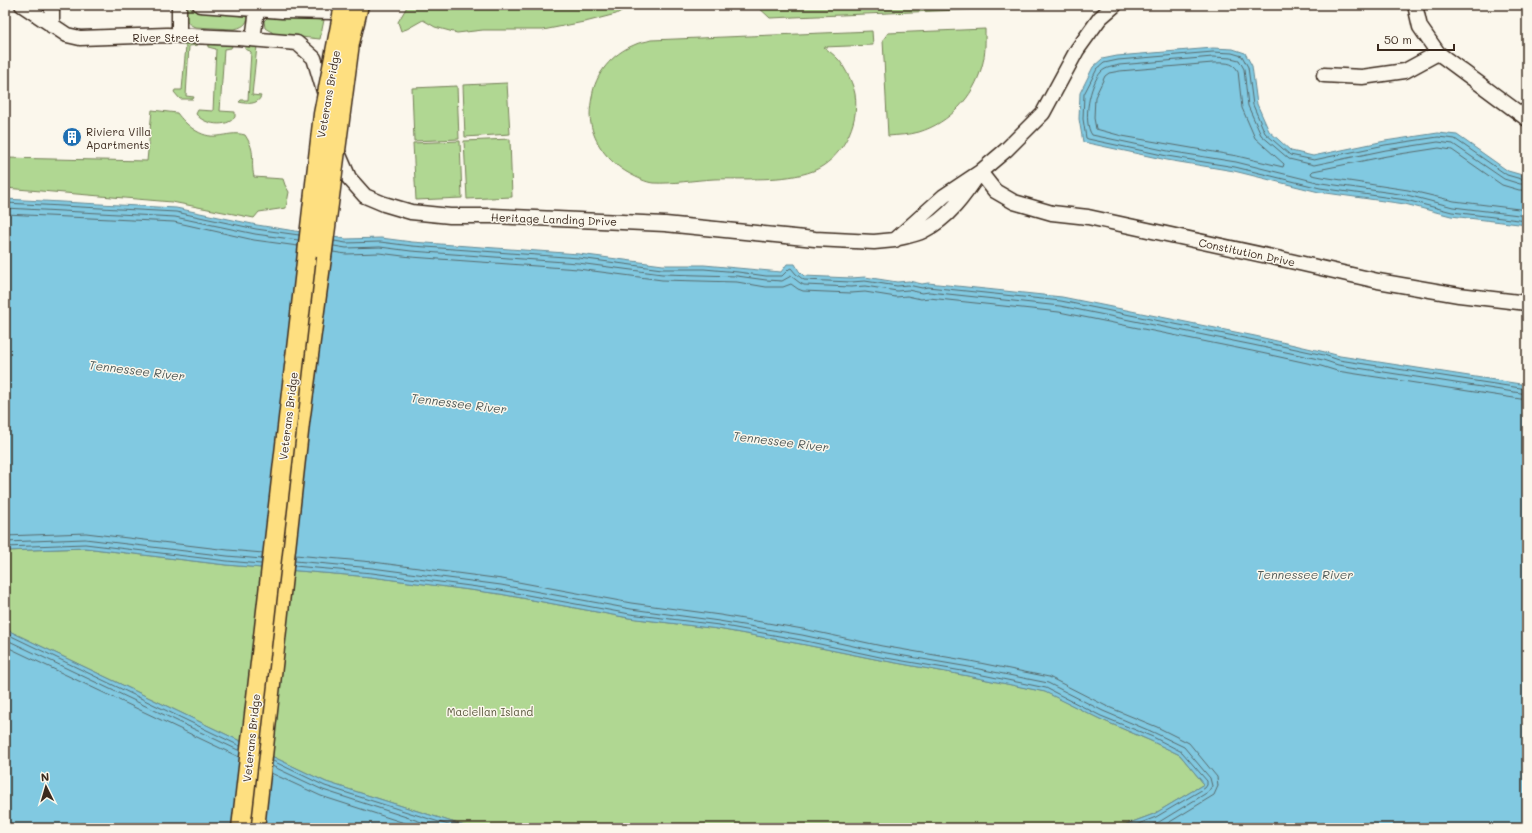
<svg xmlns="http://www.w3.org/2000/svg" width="1532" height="833" viewBox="0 0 1532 833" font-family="Mali,sans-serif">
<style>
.green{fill:#b0d792;stroke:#768058}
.water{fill:#81c9e1;stroke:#658993}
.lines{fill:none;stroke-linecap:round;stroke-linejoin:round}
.shore{stroke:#576a6c;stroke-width:1}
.minor-casing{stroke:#3b2a1e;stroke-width:17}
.major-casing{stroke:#3b2a1e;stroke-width:21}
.minor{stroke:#fbf7ec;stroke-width:14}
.major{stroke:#fedf80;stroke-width:18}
.major-bridge-casing{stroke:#3b2a1e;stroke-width:21;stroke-linecap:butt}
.major-bridge{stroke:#fedf80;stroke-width:18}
.labels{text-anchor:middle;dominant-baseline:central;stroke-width:3;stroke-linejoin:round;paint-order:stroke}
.street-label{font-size:11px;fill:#3b2a1e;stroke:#fbf7ec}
.poi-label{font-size:11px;fill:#3b2a1e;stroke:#fbf7ec;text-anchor:start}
.park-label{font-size:11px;fill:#58553b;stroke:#fbf7ec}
.water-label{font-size:12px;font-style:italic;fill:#505a58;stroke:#fbf7ec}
</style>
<rect width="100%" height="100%" fill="#fbf7ec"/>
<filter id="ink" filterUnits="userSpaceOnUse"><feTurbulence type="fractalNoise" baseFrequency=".025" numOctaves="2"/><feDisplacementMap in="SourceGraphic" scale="8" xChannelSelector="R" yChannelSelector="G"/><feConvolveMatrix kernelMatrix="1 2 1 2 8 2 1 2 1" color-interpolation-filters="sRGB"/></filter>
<g filter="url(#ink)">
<path class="green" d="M408,5H632L616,14L589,21L543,30H483L457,33L435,27L423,20L407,29L401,31L398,22Z
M756,5H1069L1051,7H1031L770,18Z
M184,6L199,12L246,15H248C248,25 241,28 233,29L195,27C184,23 185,16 184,6Z
M268,17L324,20L320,39L272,34V32L268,30L265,28L264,21Z
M985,29C985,41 986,53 982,66C974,97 949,123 919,132C909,135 898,135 888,136L883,40L888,33Z
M872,31L873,45L824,47C831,53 839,58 843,66C848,74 853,84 855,94C860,124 841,160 813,171C784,182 744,178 714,179C694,180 673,184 653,183C645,182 638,178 630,174C608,162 591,141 590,115C590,109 591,102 592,97C595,74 612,54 634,45C639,42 646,42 651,40Z
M181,42H197L198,45L189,46L186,96L194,97L193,99H180L174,92L175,90H182L186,46L182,45Z
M208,43L231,44L232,46L231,48L224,49L220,111L235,112V117C227,128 204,125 196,114L198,110L213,111L216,49L208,47Z
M245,45L257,46L252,95L261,96C258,105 247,104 239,102L241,100H248L251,52L250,51L245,49Z
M507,83L510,134L465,137L463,85Z
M457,86L459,139L414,141L412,88Z
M152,110L177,113C186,125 201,138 217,136C227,135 235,132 245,135C257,153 250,159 254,177L283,179L285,185L289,192L286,208L259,212L254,218L172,202L5,188V158L147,161Z
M510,139L512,197L467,199L464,141Z
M460,141L462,198L416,200L413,143Z
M85,548L226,565L371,577L500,594L629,618L718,629L801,644L880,660L968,676L1046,692L1100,719L1151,741L1180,755L1204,784L1154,814L1116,828H471L326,782L5,629V551Z"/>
<path class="water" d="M1213,48L1233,49L1245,53L1252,66L1257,104L1269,131L1291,151L1313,156L1385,141L1438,133L1457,135L1508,171L1522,175H1527V225L1451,216L1405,204L1319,192L1234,171L1167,160L1083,142L1079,119L1080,93L1093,67L1102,59L1117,56Z
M5,199L176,208L257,225L346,239L381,238L412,242L579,254L663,265H704L781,272L787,264H795L799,271L804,276L851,278L865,277L897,282L909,281L922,284L928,283L1062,297L1255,336L1325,352L1340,356L1527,385V828H1116L1154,814L1204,784L1180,755L1151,741L1100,719L1045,692L968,676L880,660L801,644L718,629L629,618L500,594L371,577L226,565L85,548L5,551Z
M5,629L326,782L471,828H5Z"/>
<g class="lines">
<path class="shore" d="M1213,63C1223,63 1233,61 1238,71L1242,108L1255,138L1284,164L1283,167L1237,156L1122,136L1096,129L1094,118L1095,97L1105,76L1109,73L1120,71Z
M1527,179H1521L1507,175L1455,139L1438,137L1385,145L1314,160L1290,155L1265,133L1253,105L1248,67L1242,56L1232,53L1213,52L1118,60L1104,63L1097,69L1084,94L1083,119L1086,138L1088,139L1167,156L1235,167L1320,188L1406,200L1452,212L1527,221
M1527,184H1520L1504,179L1453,144L1438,142L1386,150L1314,165L1289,159L1261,135L1248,106L1244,69L1239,60L1231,58L1213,57L1119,65C1113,67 1106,67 1101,72C1090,84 1082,121 1092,135L1168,151L1236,162L1321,183L1407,195L1453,207L1527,216
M1527,190H1519L1502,185L1452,150L1439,148L1387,156L1313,171L1311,173L1312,175L1322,177L1408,190L1454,201L1527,210
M5,203L176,212L256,229L299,235
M5,208L175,217L255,234L298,240
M5,214L174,222L254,240L298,246
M334,241L346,243L380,242L412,246L579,258L662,269H704L738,272L766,276H782L789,269L791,268L796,274L804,280L851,282L865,281L897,286L908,285L922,288L928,287L1061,301L1254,340L1324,355L1339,360L1527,389
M334,246L346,248L380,247L411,251L578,263L662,274L737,276L766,280L782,281L791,276L800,283L804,285L851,287L865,286L897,291L908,290L922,293L929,292L1060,306L1253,345L1323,360L1338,365L1527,394
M333,252L346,254L379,253L411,257L578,269L662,280L737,282L766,287H783L791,284L798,289L803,291L851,293L865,292L896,297L907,296L921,299L929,298L1059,312L1252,351L1321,366L1337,371L1527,400
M5,536L86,533L228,550L263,553
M5,542L85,539L227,556L262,559
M5,547L85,544L227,561L261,564
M295,555L373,562L502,579L631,603L720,615L803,629L882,646L970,661L1049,677L1106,706L1157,727L1189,743L1217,777L1218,786L1214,795L1160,828
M295,561L372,568L501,585L631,609L719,621L802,635L881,652L969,667L1048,683L1103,711L1155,733L1184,747L1210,778L1212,786L1208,792L1159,822L1142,828
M294,566L372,573L500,590L630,614L719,625L801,640L880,657L968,672L1046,688L1101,716L1153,737L1182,752L1207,781V785L1205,788L1156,817L1128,828
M5,633L240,746
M5,639L240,751
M5,646L239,757
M273,761L325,786L458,828
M272,766L323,790L440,828
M271,773L321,796L420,828"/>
<defs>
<path id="minor" d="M22,5L67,35L80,38L167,35L238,38L297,43L314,58L326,98
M179,5V36
M200,5L282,11L334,12L351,9
M1415,5L1420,27L1438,53L1527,119
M52,26V5
M253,39L257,10
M1324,75L1362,77L1405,71L1438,53
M336,148L349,178L365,196L384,204L411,212L450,216H492L665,224L815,239L874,242L895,240L944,196L980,172L1006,150L1043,113L1077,50L1100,18L1115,5
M899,238C907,236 915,235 923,231C949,218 964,196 980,172L995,191L1014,202L1052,213L1088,217L1286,260L1378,281L1459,295L1527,303"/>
<path id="major" d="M255,828L300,423L323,250"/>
</defs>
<use href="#minor" class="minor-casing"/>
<use href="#major" class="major-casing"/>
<use href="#minor" class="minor"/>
<use href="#major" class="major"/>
<defs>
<path id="major-bridge" d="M323,250L350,43L359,5
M241,828L323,114L344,5"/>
</defs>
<use href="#major-bridge" class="major-bridge-casing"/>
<use href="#major-bridge" class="major-bridge"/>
</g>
</g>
<defs>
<symbol id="building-disc" viewBox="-11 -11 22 22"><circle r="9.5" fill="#1f6fb2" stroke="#fbf7ec"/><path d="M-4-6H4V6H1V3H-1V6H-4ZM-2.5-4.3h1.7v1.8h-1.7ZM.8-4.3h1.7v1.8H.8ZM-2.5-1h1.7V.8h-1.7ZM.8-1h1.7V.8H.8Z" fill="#fff"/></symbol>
</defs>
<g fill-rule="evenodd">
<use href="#building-disc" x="61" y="126" width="22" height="22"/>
</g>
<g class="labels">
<g class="street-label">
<text x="166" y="37">River Street</text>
<text transform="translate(328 94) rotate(-80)">Veterans Bridge</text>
<text transform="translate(554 219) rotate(2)">Heritage Landing Drive</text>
<text transform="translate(1247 252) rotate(12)">Constitution Drive</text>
<text transform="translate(288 416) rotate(-83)">Veterans Bridge</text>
<text transform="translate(251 738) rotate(-84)">Veterans Bridge</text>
</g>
<g class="poi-label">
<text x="86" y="131">Riviera Villa<tspan x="86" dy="13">Apartments</tspan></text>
</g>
<g class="park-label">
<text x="490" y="711">Maclellan Island</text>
</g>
<g class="water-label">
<text transform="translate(137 370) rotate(7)">Tennessee River</text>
<text transform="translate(459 403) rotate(7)">Tennessee River</text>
<text transform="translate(781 441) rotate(7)">Tennessee River</text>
<text x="1305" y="574">Tennessee River</text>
</g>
</g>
<rect width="1532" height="833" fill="none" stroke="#fbf7ec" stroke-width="20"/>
<rect x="10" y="10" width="1512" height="813" fill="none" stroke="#3b2a1e" stroke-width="1.5" filter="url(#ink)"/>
<g transform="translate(46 787) rotate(355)" stroke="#fbf7ec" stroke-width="3" paint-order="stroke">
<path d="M0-3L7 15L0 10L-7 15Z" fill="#3b2a1e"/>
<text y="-6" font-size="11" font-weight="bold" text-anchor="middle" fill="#3b2a1e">N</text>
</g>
<path d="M1378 44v6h76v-6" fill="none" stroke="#3b2a1e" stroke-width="2"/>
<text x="1384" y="44" font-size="12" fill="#3b2a1e" stroke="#fbf7ec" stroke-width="3" paint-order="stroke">50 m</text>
</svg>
